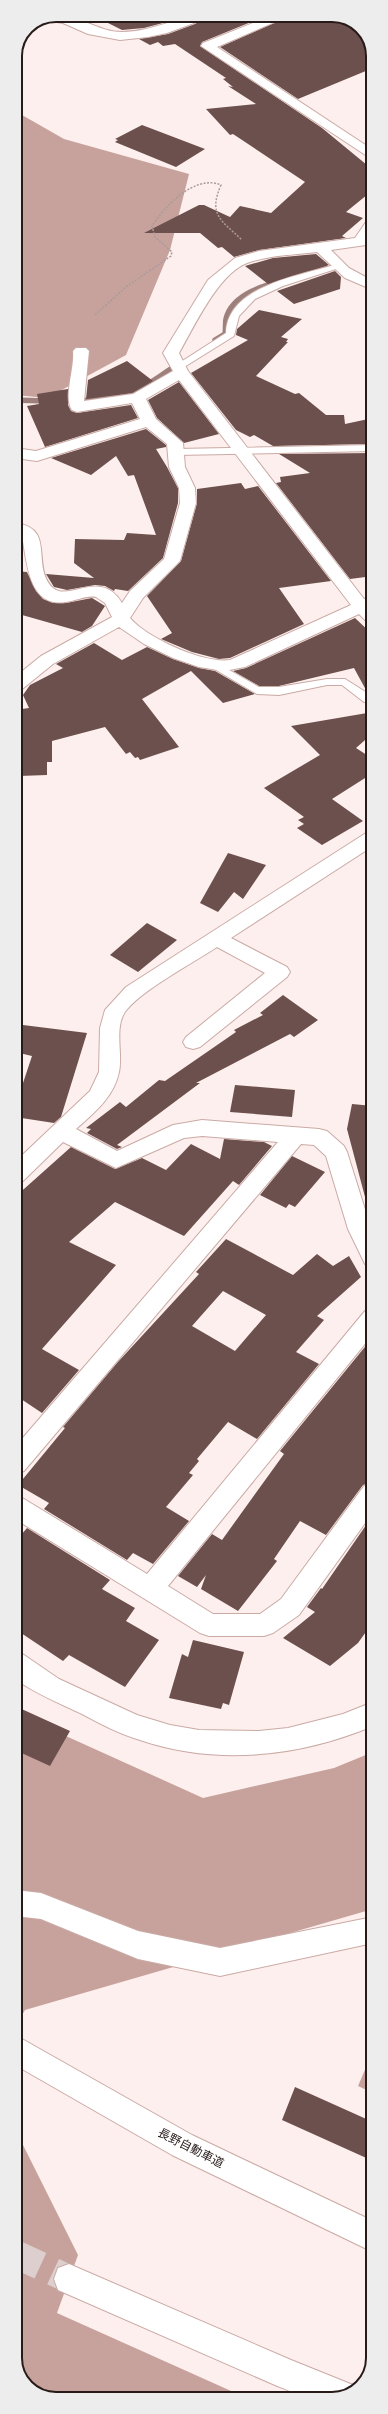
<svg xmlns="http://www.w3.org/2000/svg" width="388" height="2414" viewBox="0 0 388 2414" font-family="'Source Serif 4','Noto Sans JP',serif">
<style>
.forest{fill:#c7a29d}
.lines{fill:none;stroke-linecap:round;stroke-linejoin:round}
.stream{stroke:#9d7f7b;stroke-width:5.5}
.building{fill:#6c504d;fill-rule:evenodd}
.highway-tunnel{stroke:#ddcfcd;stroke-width:28;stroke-dasharray:28 14;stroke-linecap:butt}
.lane-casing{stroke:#caaaa5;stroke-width:2}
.street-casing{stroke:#caaaa5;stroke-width:2}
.secondary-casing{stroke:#caaaa5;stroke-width:2}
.highway-casing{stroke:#caaaa5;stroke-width:2}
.path{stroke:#a89b99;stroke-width:1.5;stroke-dasharray:2 1.5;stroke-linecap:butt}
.lane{fill:#fff;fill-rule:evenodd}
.street{fill:#fff;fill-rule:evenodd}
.secondary{fill:#fff;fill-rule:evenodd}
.highway{fill:#fff;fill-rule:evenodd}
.labels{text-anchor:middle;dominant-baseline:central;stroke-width:4;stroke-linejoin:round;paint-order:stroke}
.near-street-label{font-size:12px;fill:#271b1a;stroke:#fff}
.rim{fill:none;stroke:#271b1a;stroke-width:2}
</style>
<rect width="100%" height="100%" fill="#fdefed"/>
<path class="forest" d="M15,111L64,139L189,174L170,250L126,355L47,398L15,395Z
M15,1713L203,1798L334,1768L373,1752V1909L25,2010L15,2027Z
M373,2051V2093L358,2086Z
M15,2129L78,2255L57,2313L249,2399H51L27,2387L15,2363Z"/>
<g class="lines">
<path class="stream" d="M311,272L325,267
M215,340L225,334C226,329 225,323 226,319C232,294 265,285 286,280
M15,400C57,401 102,405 142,387C156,381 168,370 181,362"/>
</g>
<path class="building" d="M92,15H193L144,28L122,30Z
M210,15H268L202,42L200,46L322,128L373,170V190L346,212L363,218L342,236L346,238L259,250L234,257L222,247L218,248L200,233H144L199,205H204L230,217L240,206L271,213L305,182L233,134L230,135L206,109L256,104L228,86L233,87L223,79L226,78L175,44L163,46L158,42L150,45L139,39L168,34L195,24Z
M292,15L306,19L314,15H337L359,26L373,51V68L298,99L220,47Z
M142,125L205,149L176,167L115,142L118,140L115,139Z
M316,254L329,265L268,284L245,266L273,258Z
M335,271L341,277L340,289L294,304L277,291Z
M259,310L302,319L281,337L288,339L286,342H288L256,376L295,394L299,393L326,415H344L345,424L373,418V444L273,446L254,435L250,437L236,430L191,373L248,340L236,335L237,329Z
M127,361L153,381L132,393L86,399L88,380Z
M179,382L219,434L184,443L157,418L148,400Z
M68,389V405L71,411L77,413L131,405L138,418L45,447L27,406L39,404L37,394Z
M146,429L166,445V447L156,449L167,467L178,488V503L163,558L128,591L115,589L114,591L105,586L95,585L67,590L54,587L46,574L94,578L74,563L75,539L124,540L127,533L156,535L134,475L128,476L116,456L91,475L51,458Z
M373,453V576L350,579L276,483L281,482L280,477L310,473L279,454Z
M241,483L245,489L258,486L331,581L279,588L304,624L230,658L219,659L192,652L161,639L172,633L147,596L181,561L197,503V489Z
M15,571L27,572L36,591L43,599L53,603H66L92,598L105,606L92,626L82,632L15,613Z
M355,618L373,635V695L366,690L354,668L279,686H259L233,671L246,668Z
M94,643L122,660L147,647L173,659L199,668L215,671L255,694L223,703L191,671L142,699L179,747L140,760L138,757L135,758L130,752L126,754L105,727L52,741V762H47V775L19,776V743H15V710L29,708L23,695L30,685L63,668L56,664Z
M373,712V733L356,748L373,759V773L332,799L363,821L322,845L297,828L304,824L298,820L304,817L264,788L320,755L291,726Z
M228,853L266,865L243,899L234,892L218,912L200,903Z
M147,923L177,940L138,972L110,955Z
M283,995L318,1020L294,1037L290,1034L196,1083H200L117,1145L122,1147L117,1149L87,1133L91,1129L86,1128L120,1102L126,1107L159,1080L165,1081L236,1032L234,1030L263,1015L260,1013Z
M15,1024L87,1033L61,1117L54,1123L15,1117V1107L32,1056L15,1052Z
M235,1085L295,1090L292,1117L230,1112Z
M352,1104L373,1106V1196L365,1197L347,1129Z
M224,1139L264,1142L272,1146L239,1185L233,1181L184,1236L115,1202L69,1242L116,1265L42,1349L79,1370L42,1413L15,1395V1197L71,1147L115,1169L142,1158L166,1170L191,1144L220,1159Z
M292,1156L325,1172L295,1207L289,1204L286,1208L260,1195Z
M226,1239L293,1275L317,1254L333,1266L349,1256L361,1277L317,1316L324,1320L296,1352L319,1364L257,1439L228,1422L197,1459L199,1461L189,1473L193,1475L166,1507L189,1521L153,1564L133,1553L127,1560L44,1509L49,1503L18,1485L65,1428L63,1427L117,1363L199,1274L196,1272ZM223,1291L266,1315L235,1351L192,1326Z
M373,1337V1482L363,1485L326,1535L300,1521L274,1559L277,1561L238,1611L201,1589L206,1575L197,1587L178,1576L212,1534L222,1540L284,1454L280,1451Z
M373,1515V1622L358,1643L330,1666L283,1638L315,1612L307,1607L321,1588L322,1589Z
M27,1528L110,1580L102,1589L135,1608L126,1621L159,1640L125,1687L69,1655L63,1661L15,1629V1542Z
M193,1640L244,1652L229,1705L223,1703L221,1709L169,1698L182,1654L188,1657Z
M15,1706L70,1731L50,1766L15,1750Z
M295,2087L373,2122V2161L282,2120Z"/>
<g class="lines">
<path class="highway-tunnel" d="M15,2254L69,2279"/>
<defs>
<path id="lane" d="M334,265L342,267L283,286L255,299L239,316L234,336L181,369L173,367L226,333C227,286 299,276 334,265Z
M373,445V451L176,455L171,452L176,449Z
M215,662L259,687H279L327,679H345L372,696L373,700L364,702L342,685H327L279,695L257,694L211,667L209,665Z"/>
<path id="street" d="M56,15C80,15 98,32 122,32C153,32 179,15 209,15L194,23L167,33L148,37L120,40L88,34L63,23L44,20Z
M273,15H291L217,47L373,150V160L201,46L203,43Z
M373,218L371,236H373V244L331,250L349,268L373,281V290L345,278L317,252C294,255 269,255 247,263C218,274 194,327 179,353L188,371L364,599L373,596V623L367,622L359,614L245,667L224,671L199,667L173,658L144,644L119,627L53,664L21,690L15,691V677L41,656L112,617L105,603L96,597C86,595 76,601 66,602C28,608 27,561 22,536L15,533V523C57,528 30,566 53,588C69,602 101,568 122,603L130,591L164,559L180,503L179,488L169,467L167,444L146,427L37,461L15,458V448L36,451L140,419L132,403L77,412L72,410C63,398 75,367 73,351L76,348H86L89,351L84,401L133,394L173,371L163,353L208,280L235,258L259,251L355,238L368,219ZM179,380L351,605L230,660C204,664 147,638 130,618L143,598L180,561L196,503L195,488L185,467L183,443L156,419L146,399Z
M373,831V846L231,938L287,967L290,972L287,977L200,1047L193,1049L186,1047L183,1042L186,1037L265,973L217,947C193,963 140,991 125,1012C114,1028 123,1054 119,1072C114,1097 94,1113 76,1129L117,1151L173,1125L202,1120L319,1129L327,1131L344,1146L347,1152L373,1235V1267L365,1264L348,1229L326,1156L314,1145L301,1144L24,1471L15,1474V1447L278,1142L202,1136L184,1138L116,1168L63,1142L23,1181L15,1183V1162L90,1091L99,1072L100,1028L105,1010L126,987L366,833Z
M373,1308V1334L168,1586L213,1614H260L281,1599L364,1486L373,1483V1512L299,1615L273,1633L264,1636H209L200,1633L15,1519V1496L24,1499L147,1574L365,1311Z
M15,1890L41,1893L138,1931L220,1948L373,1917V1943L220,1976L138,1959L41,1919L15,1916Z"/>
<path id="secondary" d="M15,1652L24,1655L59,1679L137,1715L170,1725L199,1730L259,1731L288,1728L343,1714L373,1702V1726C299,1757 217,1766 140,1740C119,1734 101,1724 82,1714C59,1703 36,1694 15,1679Z"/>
<path id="highway" d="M15,2035L192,2135L373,2221V2252L172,2155L15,2065Z
M69,2264L291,2360L353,2385L355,2389C322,2406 307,2398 275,2385L58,2290L54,2279L58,2268Z"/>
</defs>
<use href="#lane" class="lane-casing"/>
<use href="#street" class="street-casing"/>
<use href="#secondary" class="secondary-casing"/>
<use href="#highway" class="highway-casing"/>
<path class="path" d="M95,315L126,287L171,256L172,252L155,237L152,226C165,206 195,174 221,185C208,215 221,220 242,240"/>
<use href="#lane" class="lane"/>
<use href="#street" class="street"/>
<use href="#secondary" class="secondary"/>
<use href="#highway" class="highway"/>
</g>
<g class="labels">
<g class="near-street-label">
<text transform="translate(191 2148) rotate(27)">長野自動車道</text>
</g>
</g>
<path d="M0 0H388V2414H0ZM56 22H332A34 34 0 0 1 366 56V2358A34 34 0 0 1 332 2392H56A34 34 0 0 1 22 2358V56A34 34 0 0 1 56 22Z" fill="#eeeded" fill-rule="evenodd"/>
<path class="rim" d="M56 22H332A34 34 0 0 1 366 56V2358A34 34 0 0 1 332 2392H56A34 34 0 0 1 22 2358V56A34 34 0 0 1 56 22Z"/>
</svg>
